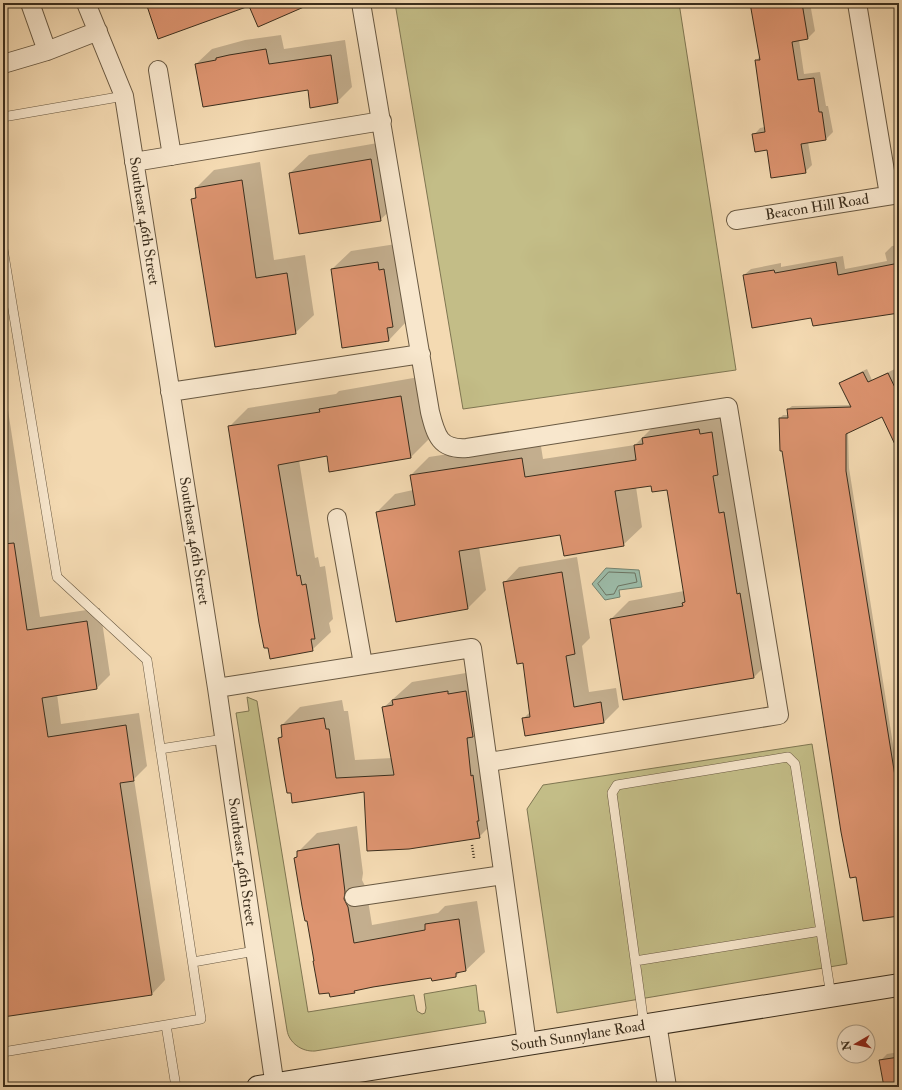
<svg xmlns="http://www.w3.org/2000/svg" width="902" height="1090" viewBox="0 0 902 1090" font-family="'IM FELL Double Pica',serif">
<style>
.green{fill:#c3bd87;stroke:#7f7652}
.water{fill:#9cbba8;stroke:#758370}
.shadow{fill:#0003}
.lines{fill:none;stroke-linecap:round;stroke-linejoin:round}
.shore{stroke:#6c7462;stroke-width:1}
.building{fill:#dd9470;stroke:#3b2e1d}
.service-casing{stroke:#695942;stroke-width:10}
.minor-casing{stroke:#695942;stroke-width:20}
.secondary-casing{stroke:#3b2e1d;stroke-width:24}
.path{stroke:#3b2e1d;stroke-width:2.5;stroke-dasharray:1 2;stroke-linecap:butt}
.service{stroke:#f8e7cd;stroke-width:9}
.minor{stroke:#f8e7cd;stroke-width:18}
.secondary{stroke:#f8e7cd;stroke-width:22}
.labels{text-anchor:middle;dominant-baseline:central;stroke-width:4;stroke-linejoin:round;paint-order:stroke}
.street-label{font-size:15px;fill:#3b2e1d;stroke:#f8e7cd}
</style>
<rect width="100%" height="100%" fill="#f4dab2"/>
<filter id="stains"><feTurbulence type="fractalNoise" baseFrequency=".005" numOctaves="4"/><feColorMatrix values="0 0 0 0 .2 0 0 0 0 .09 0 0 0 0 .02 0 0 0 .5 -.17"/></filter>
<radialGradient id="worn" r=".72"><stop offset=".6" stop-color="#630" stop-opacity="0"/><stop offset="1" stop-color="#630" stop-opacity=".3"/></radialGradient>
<path class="green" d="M395,3H679L736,370L463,409Z
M247,697L257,701L308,1012L414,995L417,1011L422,1014L425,1013L426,1008L424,994L476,985L479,1011H484L486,1023L315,1051C302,1052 289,1043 287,1030L236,713L249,711Z
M812,744L847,964L557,1013L527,809L543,785Z"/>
<path class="water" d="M606,568L639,570L642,587L619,590L620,597L605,600L592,584Z"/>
<path class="shadow" d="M749,3H810L815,31L808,38L799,40L804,74L820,72L826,106H828L833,132L826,139L808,142L812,165L805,172L767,149L754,135L760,128L765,127L756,61L760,56L752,6H750Z
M281,35L284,49L345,40L352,87L337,102L308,89L196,64L212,49L245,40Z
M389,141L399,202L380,220L290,173L309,155Z
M260,162L274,260L305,255L314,315L295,333L192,200L197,195L196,188L214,170Z
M396,244L407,321L389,340L332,269L351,251Z
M899,245V312L812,317L744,275L751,269L781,263V267L843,256L845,269L887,261L885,253L892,246Z
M899,367V424L883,416L848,432L849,468L899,782V915L780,418L783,415H789L788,409L792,406L851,405L840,383L844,380L867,369L872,380Z
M419,377L429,439L411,457L328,455L299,460L315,558L318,557L320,567L325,566L333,619L329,623L331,632L312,650L229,427L248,408L336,394L339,391Z
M3,378L40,617L100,608L110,675L97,688L57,694L61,724L139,713L147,766L134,779L165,980L152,994L3,1016Z
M730,414L772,659L754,677L624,699L611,619L629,601L684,591L668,488L652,485L636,487L642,527L623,545L561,534L479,547L486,590L468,608L377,512L395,494L413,490L411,475L429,457L540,440L543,459L635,445L653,427Z
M577,557L590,638L582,646L589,692L616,688L619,707L604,722L525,734L523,719L531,711L524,662L504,583L519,567Z
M466,673L467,676L484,673L491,718L486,723L498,818L479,837L365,791L293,802L279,738L283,735L282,725L300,707L342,700L344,711H348L355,760L392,758L383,708L412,682Z
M357,826L363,873L362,880L366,888L372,925L438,913L445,906L477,901L485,952L466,970L461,971L456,976L432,977L357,990L354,992L308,920L296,858L298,855V852L317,833Z
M899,1052V1087H885L880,1061L887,1054Z
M763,1082V1087H733L734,1086Z"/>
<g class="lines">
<path class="shore" d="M609,572L635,573L637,582L618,586L614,594L606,595L598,584Z"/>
</g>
<path class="building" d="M146,3H313L258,27L249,6L158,39Z
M750,3H802L808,39L792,42L798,80L814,78L819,112H822L826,140L801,144L806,173L771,178L767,150L755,152L752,134L765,132L755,60H760Z
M266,49L269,64L331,55L338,103L310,108L308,90L203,107L195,64L216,60V58L229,55Z
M371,159L381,221L299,234L289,173Z
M242,180L256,278L287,273L296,334L215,347L191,199L196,198L195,188Z
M378,262L379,270L384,269L393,327L387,328L389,341L342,348L331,269Z
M836,262L838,275L899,263V313L813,326L811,318L752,328L743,275L774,270L775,273Z
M863,372L868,382L888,373L899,396V453L882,417L846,434V471L899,801V916L863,921L856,877L850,878L841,832L782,451H780L779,418H788L787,409L851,407L839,383Z
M401,396L411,458L329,472L327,456L278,465L297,576L300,575L302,585L306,584L315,639H311L313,651L270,659L268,648H264L259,623L228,426L320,412L319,409Z
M699,429L700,434L712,432L718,475L713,476L719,513L724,512L737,594L740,593L754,678L623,700L610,619L683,606L682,603L685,602L667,490L652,492L651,486L615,491L624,546L564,556L560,535L459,551L468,609L396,622L376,512L415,505L410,475L522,458L525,477L636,460L634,445L643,444L642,438Z
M14,543L27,630L87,621L97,689L42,698L48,737L126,725L134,781L120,783L152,995L3,1017V544Z
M562,572L575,654L566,656L574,707L601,702L604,723L525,736L522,718L530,717L523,663L517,664L503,582Z
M448,691V694L466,691L473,737L467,738L471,776L473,775L479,821H477L480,838L409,849L367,851L364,792L292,803L291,793H287L284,776L278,738L282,737L281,725L324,718L326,729H329L336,778L394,775L382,707L393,705L392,700Z
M339,844L345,892L344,899L348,907L354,943L425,930V924L459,919L466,971L456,973V977L432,981L431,978L373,987L354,991L355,993L330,997L329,993L319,994L313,961H314L307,921H305L302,906L294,858L297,857V851Z
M899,1057V1087H884L879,1060Z"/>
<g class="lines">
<defs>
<path id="service" d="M3,117L124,96
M3,249L57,577L147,660L201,1019L166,1025L176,1087
M160,749L224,739
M635,961L821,931
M193,962L255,951
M644,1025L612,793L617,785L788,757L795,764L831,996
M3,1052L166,1025"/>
<path id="minor" d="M30,3L47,51L98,31
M86,3L124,96L217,688L275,1087
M361,3L430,412C436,436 440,450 467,448L728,407L779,715L489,762
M857,3L889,195
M3,64L47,51
M158,70L172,156
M134,162L382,121
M736,220L899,194
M170,392L421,354
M337,518L363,664
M217,688L472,648L527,1044
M354,897L503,875
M657,1023L667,1087"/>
<path id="secondary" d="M258,1087L899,985"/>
</defs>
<use href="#service" class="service-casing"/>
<use href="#minor" class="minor-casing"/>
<use href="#secondary" class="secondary-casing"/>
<path class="path" d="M472,845L474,858"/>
<use href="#service" class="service"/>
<use href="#minor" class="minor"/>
<use href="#secondary" class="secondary"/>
</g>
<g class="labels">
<g class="street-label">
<text transform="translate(817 207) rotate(-9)">Beacon Hill Road</text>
<text transform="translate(144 221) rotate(81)">Southeast 46th Street</text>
<text transform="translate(194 541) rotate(81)">Southeast 46th Street</text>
<text transform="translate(242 862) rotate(82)">Southeast 46th Street</text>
<text transform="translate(578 1036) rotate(-9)">South Sunnylane Road</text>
</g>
</g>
<rect width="902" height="1090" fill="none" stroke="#f4dab2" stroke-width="16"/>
<rect x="4" y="4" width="894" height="1082" fill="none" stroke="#3b2e1d" stroke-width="2"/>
<rect x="8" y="8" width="886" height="1074" fill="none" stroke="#3b2e1d"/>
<g transform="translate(856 1044) rotate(261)"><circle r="19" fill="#f8e7cd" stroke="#ac9d87"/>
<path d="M0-3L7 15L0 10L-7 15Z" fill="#8f2418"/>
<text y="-6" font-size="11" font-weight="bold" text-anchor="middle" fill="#3b2e1d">N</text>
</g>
<rect width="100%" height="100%" filter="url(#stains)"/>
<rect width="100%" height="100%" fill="url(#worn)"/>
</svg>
